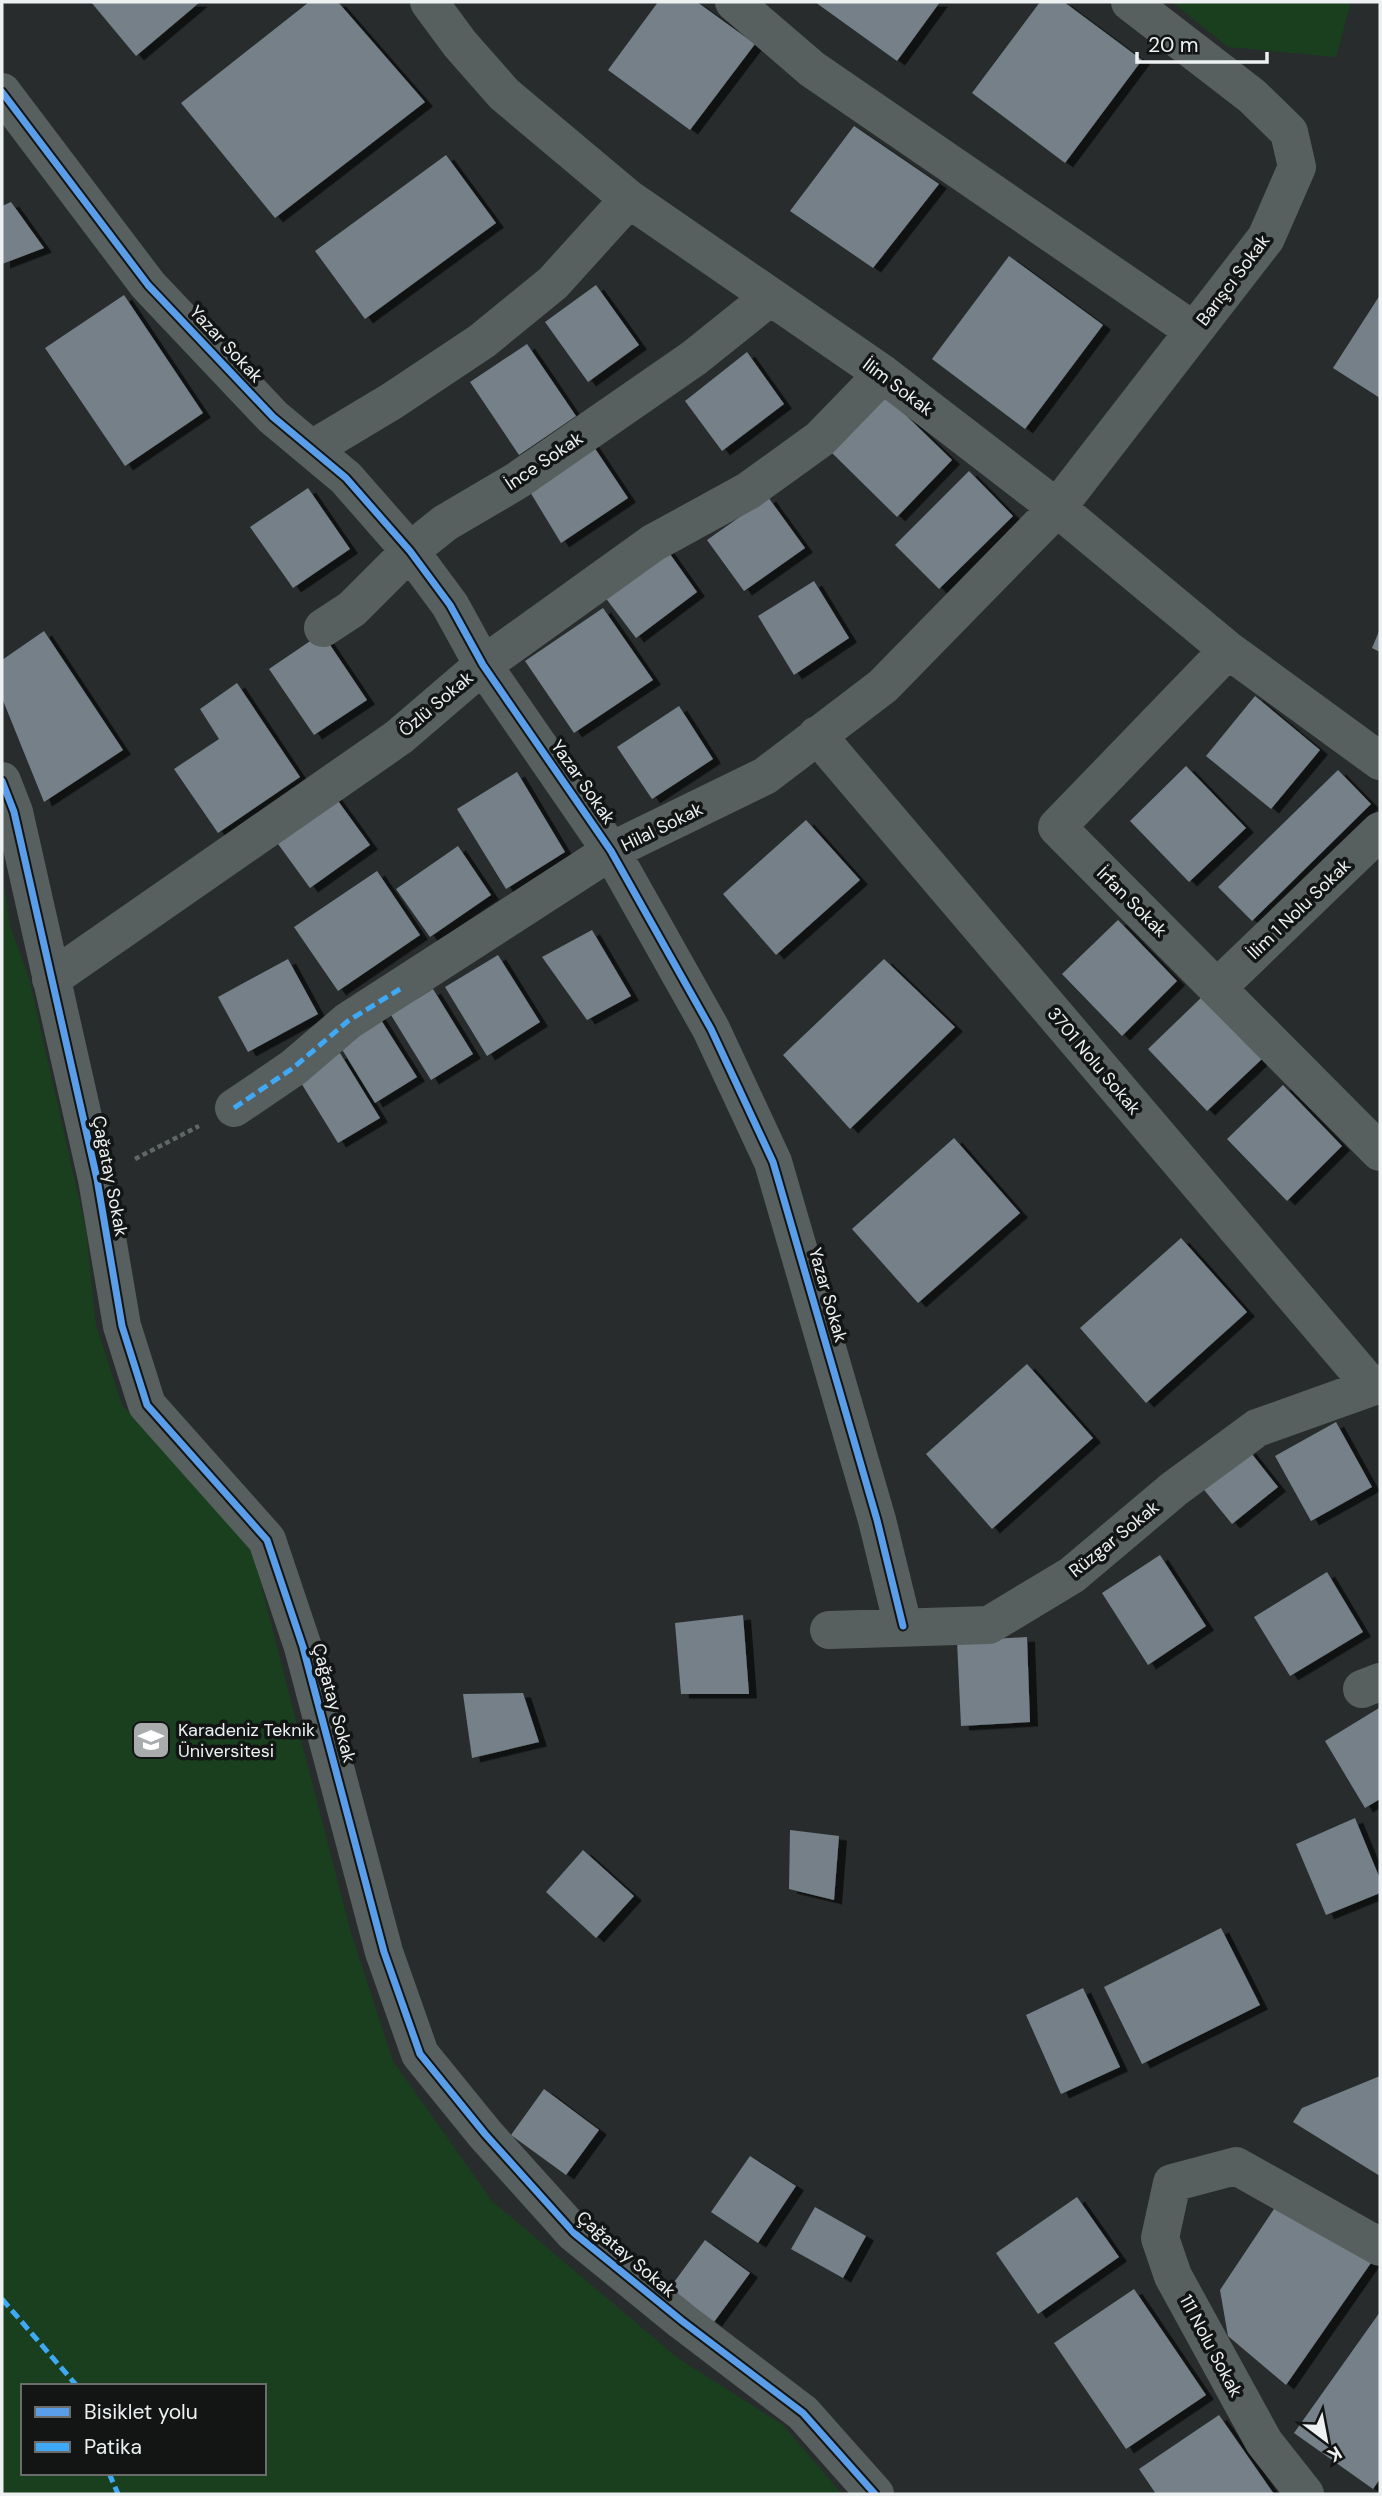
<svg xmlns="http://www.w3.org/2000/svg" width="1382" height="2496" viewBox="0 0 1382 2496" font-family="'DM Sans',sans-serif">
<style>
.green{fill:#193f1f;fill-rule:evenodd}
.building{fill:#748088;filter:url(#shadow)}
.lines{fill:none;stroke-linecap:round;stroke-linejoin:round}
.path{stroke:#606766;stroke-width:4.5;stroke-dasharray:5 3.5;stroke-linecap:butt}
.minor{stroke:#57605e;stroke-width:38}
.quiet{stroke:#3fa9f5;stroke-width:5;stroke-dasharray:10 5;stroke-linecap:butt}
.cycleway-casing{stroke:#131515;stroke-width:11}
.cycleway{stroke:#5a9eea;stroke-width:7}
.labels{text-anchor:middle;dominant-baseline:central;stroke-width:7;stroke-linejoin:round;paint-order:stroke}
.street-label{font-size:18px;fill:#eef1f2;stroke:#131515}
.poi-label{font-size:18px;fill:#eef1f2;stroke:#131515;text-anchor:start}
</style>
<defs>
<filter id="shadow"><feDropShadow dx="8" dy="4.5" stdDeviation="0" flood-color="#0009"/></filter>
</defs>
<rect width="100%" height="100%" fill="#292c2d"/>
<path class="green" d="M1172,2H1351L1336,57L1228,47Z
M2,869L10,926L29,978L86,1230L96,1325L122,1405L251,1546L351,1933L393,2061L492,2201L679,2359L782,2424L842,2494H2ZM23,2386H264V2473H23Z"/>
<path class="building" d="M91,2H200L136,56Z
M309,2H338L425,102L275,218L181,103Z
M658,2H697L755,44L690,130L608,70Z
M815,2H940L897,61Z
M1040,2H1064L1142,60L1065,163L972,93Z
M854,126L939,184L873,268L790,211Z
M446,155L496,223L365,319L315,251Z
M11,202L44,248L2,264V206Z
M1009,256L1103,325L1025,429L932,359Z
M596,285L639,345L588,382L545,322Z
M124,295L203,413L125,466L45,348Z
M1380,295V398L1333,368Z
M527,344L576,416L519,455L470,382Z
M747,352L784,404L722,451L685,401Z
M886,396L952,460L897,517L831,452Z
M586,435L628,498L561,543L524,482Z
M969,471L1013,516L939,589L895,545Z
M308,488L350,549L293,588L250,527Z
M768,497L805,548L744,591L707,540Z
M660,540L697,592L636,638L598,588Z
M814,581L849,638L794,675L758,616Z
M603,608L653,680L574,733L525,661Z
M1380,629V652L1372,648Z
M44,631L123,750L44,802L2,698V660Z
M322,633L367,700L314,735L269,669Z
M237,683L300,777L218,833L174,769L219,739L200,709Z
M1255,696L1320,750L1271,809L1206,756Z
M679,706L713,759L652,799L617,747Z
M1186,766L1246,828L1189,882L1130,821Z
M1338,770L1371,804L1252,921L1218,887Z
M517,772L565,852L506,889L457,809Z
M333,794L370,845L310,888L273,837Z
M806,820L860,880L776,955L723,894Z
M458,846L491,895L430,937L396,889Z
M377,871L420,935L338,991L294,927Z
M1118,920L1177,981L1122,1036L1062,974Z
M592,930L631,996L587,1020L542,957Z
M498,955L540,1022L487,1056L445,987Z
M288,959L318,1014L248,1052L218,997Z
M884,959L955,1027L850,1129L783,1055Z
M433,989L473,1054L431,1080L391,1015Z
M1204,995L1264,1057L1207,1111L1148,1049Z
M376,1012L417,1077L375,1103L335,1038Z
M340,1053L380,1118L338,1143L298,1078Z
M1283,1085L1342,1146L1287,1201L1227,1139Z
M954,1138L1020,1213L918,1303L852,1229Z
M1181,1238L1247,1312L1146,1403L1080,1328Z
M1027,1364L1093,1438L992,1529L926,1454Z
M1336,1422L1372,1487L1311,1521L1275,1456Z
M1248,1449L1278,1487L1232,1524L1201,1486Z
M1160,1555L1206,1626L1148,1665L1102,1593Z
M1327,1572L1363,1632L1290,1676L1254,1617Z
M743,1615L749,1694H681L675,1623Z
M1027,1637L1030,1722L961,1726L957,1641Z
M523,1693L539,1742L472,1758L463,1694Z
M1379,1708L1380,1799L1365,1808L1325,1741Z
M1355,1818L1380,1879V1893L1326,1915L1296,1844Z
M790,1830L839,1836L834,1900L789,1889Z
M583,1850L634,1896L596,1938L546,1892Z
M1221,1928L1260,2005L1142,2064L1104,1987Z
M1083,1988L1120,2067L1061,2094L1026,2015Z
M1380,2076V2176L1293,2122L1302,2108Z
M544,2089L599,2130L566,2175L511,2135Z
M750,2156L796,2186L758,2243L711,2212Z
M1077,2197L1119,2257L1038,2314L996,2253Z
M1282,2197L1373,2260L1286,2385L1228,2336L1220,2290Z
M815,2207L866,2236L843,2278L791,2249Z
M705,2240L750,2273L714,2322L669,2289Z
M1134,2289L1206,2395L1126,2449L1054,2343Z
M1380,2312V2479L1373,2489L1294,2433Z
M1219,2415L1274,2494H1156L1139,2469Z"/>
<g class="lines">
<path class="path" d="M135,1159L199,1126"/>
<path class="minor" d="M429,2L460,44L504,94L629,199L883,374L1057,508L1228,650L1380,761
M734,2L812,69L1194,331
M2,92L148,285L273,417L346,478L410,551L450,605L483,665L611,851L711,1029L773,1162L877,1520L903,1626
M312,449L392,401L482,341L553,283L629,199
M323,628L352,609L410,551L445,523L518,480L694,358L770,297
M1228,650L1057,827L1380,1152
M817,735L1371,1386
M2,781L14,812L97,1179L122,1326L147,1405L267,1540L303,1647L384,1952L420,2054L485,2134L574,2233L682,2321L803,2413L875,2494
M51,979L399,737L483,665L653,543L748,491L820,439L883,374
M1217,988L1380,831
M234,1108L293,1068L348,1021L611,851L765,776L883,686L1057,508L1266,238L1297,167L1289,132L1252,96L1130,2
M829,1630L989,1625L1072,1575L1174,1489L1257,1428L1380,1384
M1362,1689L1380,1682
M1305,2494L1264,2442L1173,2276L1160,2238L1172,2183L1236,2166L1380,2247"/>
<path class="quiet" d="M234,1108L293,1068L348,1021L400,989
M2,2299L77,2386
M109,2473L118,2494"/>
<defs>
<path id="cycleway" d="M2,92L148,285L273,417L346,478L410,551L450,605L483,665L611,851L711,1029L773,1162L877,1520L903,1626
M2,781L14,812L97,1179L122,1326L147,1405L267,1540L303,1647L384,1952L420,2054L485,2134L574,2233L682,2321L803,2413L875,2494"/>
</defs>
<use href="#cycleway" class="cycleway-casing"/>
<use href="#cycleway" class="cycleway"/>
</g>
<defs>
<symbol id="university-square" viewBox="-11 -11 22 22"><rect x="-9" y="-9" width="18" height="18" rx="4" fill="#a9acad" stroke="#131515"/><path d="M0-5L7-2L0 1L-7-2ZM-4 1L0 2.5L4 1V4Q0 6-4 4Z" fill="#fff"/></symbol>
</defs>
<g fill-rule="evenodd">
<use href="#university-square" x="129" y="1718" width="44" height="44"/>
</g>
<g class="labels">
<g class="street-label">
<text transform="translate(1233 280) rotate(-53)">Barışcı Sokak</text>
<text transform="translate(226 344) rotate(47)">Yazar Sokak</text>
<text transform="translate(898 387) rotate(37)">İlim Sokak</text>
<text transform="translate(544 461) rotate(-34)">İnce Sokak</text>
<text transform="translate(436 704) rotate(-40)">Özlü Sokak</text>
<text transform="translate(583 782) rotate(55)">Yazar Sokak</text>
<text transform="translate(662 827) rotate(-26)">Hilal Sokak</text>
<text transform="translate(1132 902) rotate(45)">İrfan Sokak</text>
<text transform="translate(1299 909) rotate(-44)">İlim 1 Nolu Sokak</text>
<text transform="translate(1094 1061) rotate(50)">3701 Nolu Sokak</text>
<text transform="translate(110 1176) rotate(79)">Çağatay Sokak</text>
<text transform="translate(828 1295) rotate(74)">Yazar Sokak</text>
<text transform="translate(1114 1539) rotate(-39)">Rüzgar Sokak</text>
<text transform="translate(334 1703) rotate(75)">Çağatay Sokak</text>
<text transform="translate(626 2254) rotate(40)">Çağatay Sokak</text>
<text transform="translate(1211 2346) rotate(62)">111 Nolu Sokak</text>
</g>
<g class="poi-label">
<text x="178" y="1730">Karadeniz Teknik<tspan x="178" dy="21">Üniversitesi</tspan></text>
</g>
</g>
<rect width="1382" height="2496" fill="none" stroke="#eef1f2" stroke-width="7"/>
<rect x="21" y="2384" width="245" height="91" fill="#131515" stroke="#6b6d6d" stroke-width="2"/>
<rect x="35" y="2407" width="35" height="10" fill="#5a9eea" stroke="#6b6d6d" stroke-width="2"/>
<text x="84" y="2419" font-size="21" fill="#eef1f2">Bisiklet yolu</text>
<rect x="35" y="2442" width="35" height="10" fill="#3fa9f5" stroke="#6b6d6d" stroke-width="2"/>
<text x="84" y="2454" font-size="21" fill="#eef1f2">Patika</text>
<g transform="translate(1326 2440) rotate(148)" stroke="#131515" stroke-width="5" paint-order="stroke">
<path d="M0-5L12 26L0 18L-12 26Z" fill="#eef1f2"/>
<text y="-10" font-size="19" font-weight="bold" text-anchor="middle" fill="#eef1f2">K</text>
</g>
<path d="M1137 52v10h130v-10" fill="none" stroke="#eef1f2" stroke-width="3.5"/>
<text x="1148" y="52" font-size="21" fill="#eef1f2" stroke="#131515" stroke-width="5" paint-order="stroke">20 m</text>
</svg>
